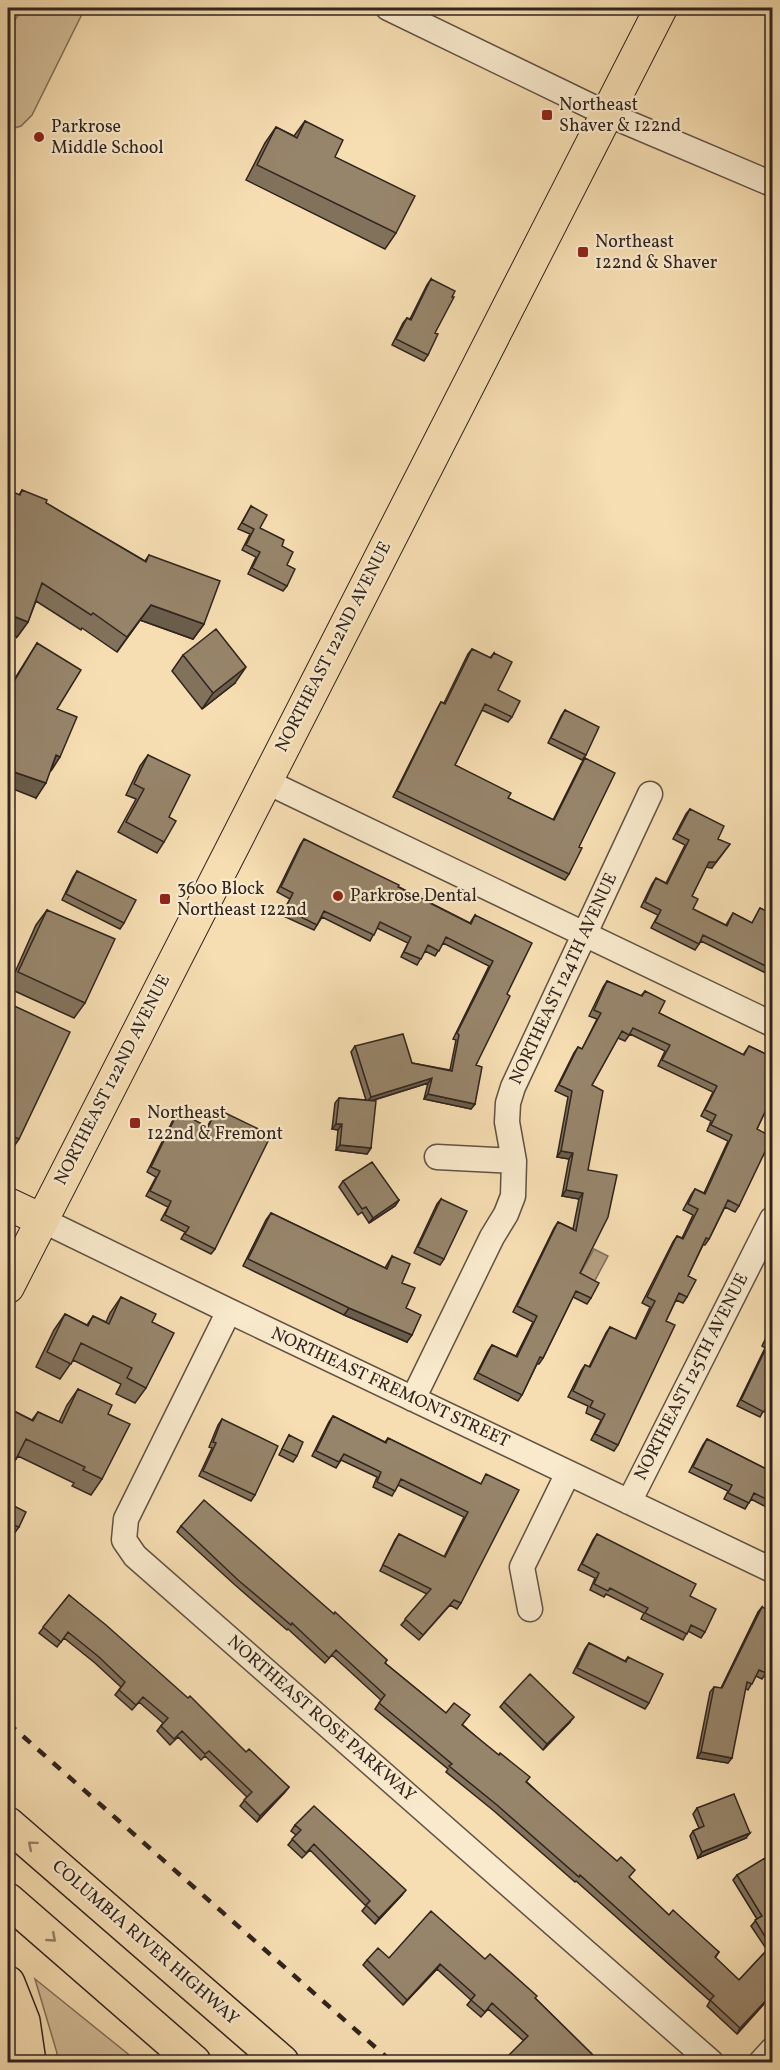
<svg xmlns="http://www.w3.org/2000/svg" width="780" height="2070" viewBox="0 0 780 2070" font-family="Vollkorn,serif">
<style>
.green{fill:#d4be99;stroke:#82715c;stroke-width:1.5}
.water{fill:#b39f80;stroke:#7f6e59;stroke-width:1.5}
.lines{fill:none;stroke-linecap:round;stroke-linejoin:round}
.minor-casing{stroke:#625243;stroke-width:27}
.major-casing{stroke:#30241e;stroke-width:34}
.highway-casing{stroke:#30241e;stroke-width:36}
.minor{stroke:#f9eacd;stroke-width:24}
.major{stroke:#f6deb2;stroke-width:32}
.highway{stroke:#f6deb2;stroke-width:33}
.rail{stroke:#30241e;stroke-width:4.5;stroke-dasharray:10 10;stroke-linecap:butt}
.wall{fill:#82725c;stroke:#30241e;stroke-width:1.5}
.shaded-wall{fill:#6a5d4b;stroke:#30241e;stroke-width:1.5}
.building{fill:#97856b;stroke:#30241e;stroke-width:1.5}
.oneway{stroke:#938168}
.poi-dot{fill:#8f2418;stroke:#f9eacd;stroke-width:2}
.labels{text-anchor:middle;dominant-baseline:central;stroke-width:4.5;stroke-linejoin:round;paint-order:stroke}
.poi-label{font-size:18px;fill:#30241e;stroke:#f9eacd;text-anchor:start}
.street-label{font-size:18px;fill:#30241e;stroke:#f9eacd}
</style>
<rect width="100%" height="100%" fill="#f6deb2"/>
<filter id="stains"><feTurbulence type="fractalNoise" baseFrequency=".00333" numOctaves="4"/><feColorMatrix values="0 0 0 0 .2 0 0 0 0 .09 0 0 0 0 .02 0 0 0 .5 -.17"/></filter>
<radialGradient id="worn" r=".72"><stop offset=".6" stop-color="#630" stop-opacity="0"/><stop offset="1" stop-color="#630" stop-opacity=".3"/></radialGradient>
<path class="green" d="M23,8H85L32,115L21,126L8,130V30Z
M35,1979L138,2062H54L57,2053Z"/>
<path class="water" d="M594,1249L608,1256L593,1284L579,1276Z"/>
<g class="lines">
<defs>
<path id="minor" d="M388,8L607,114L772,184
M265,781L772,1024
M437,1157L514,1161
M42,1220L229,1311L772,1570
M229,1311L126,1519L124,1540L135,1556L711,2062
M413,1399L492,1237L506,1214L513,1196L514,1161L507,1122L508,1103L513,1087L650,794
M629,1502L772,1219
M530,1609L522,1567L568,1473
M761,2062L772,2050"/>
<path id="major" d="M8,1204L42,1220
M8,1287L661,8"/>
<path id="highway" d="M8,1824L282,2062
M8,1900L194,2062
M8,1983L23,2021L29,2062"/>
</defs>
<use href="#minor" class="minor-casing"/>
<use href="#major" class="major-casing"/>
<use href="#highway" class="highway-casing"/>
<use href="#minor" class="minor"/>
<use href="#major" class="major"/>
<use href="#highway" class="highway"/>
<path class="rail" d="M8,1723L392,2062"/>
</g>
<path class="wall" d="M305,121L335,157L396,233L385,249L246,180L265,143L276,127L294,136Z
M431,279L435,333L428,355L424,361L392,345L403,323L407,318L410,319L427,285Z
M22,490L46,503L145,561L149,555L204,624L193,639L140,620L117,652L82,628L81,630L36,601L28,622L17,637L19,495Z
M251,506L260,528L282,546L287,565V586L283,591L248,574L256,557L242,550L250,534L238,529Z
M37,643L57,709L50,771L36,798L9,688Z
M472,649L490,658L494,653L498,690L512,717L508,722L482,710L455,765L508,798L553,820L581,764L585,758L579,847L569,874L565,880L393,797L438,707L441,702L444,703L468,654Z
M183,655L235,683L202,709L172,671Z
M565,710L586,755L582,760L548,743L561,716Z
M148,755L169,817L164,842L157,853L118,832L136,799L126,795L140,766Z
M690,809L718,839L712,868L706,867L692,896L693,909L726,925L733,913L752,923L760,908L772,914V976L701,941L695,950L651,928L658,915L641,907L652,884L656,878L666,883L685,845L673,839L686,814Z
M304,839L470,923L475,915L507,994L476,1065L475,1104L471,1109L424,1099L428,1083L371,1101V1148L367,1154L336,1150L338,1130L332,1129L335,1103L339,1098L366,1100L351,1052L355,1046L412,1063L450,1070L456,1040L453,1039L489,966L443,943L435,956L425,951L417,965L401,957L408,943L377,928L370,941L322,917L314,930L281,915L290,899L277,892L300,845Z
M77,871L124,923L120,929L62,900L73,877Z
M47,910L85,1003L74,1018L8,988L36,925Z
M607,981L641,996L645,991L659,1013L743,1055L749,1046L772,1057V1105L769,1103L757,1129L739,1206L735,1212L725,1207L709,1239L705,1245H703L688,1276L687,1297L683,1303L676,1300L666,1321L618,1445L614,1451L591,1440L601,1420L586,1413L588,1406L568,1397L581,1371L585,1365L589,1367L606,1333L610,1327L635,1339L650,1307L642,1303L673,1242L677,1236L682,1238L693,1215L683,1210L691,1195L695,1189L704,1193L728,1141L707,1131L711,1121L701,1116L713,1092L658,1066L665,1051L630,1034L625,1041L618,1038L592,1085L588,1170L580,1273L591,1298L587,1304L573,1297L543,1358L539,1364H537L522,1395L518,1401L474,1379L488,1351L492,1345L516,1356L533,1322L513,1312L554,1228L558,1222L573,1229L579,1199L562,1196L569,1159L557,1157L568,1097L555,1091L574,1053L578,1047L582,1049L597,1019L589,1016L603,987Z
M8,1003L19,1139L8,1155Z
M217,1109L215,1249L211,1254L181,1239L185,1232L161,1220L168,1207L146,1196L156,1177L147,1172L174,1118L178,1112L207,1127Z
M343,1181L399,1200L395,1206L369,1223L362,1212L358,1215L339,1187Z
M441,1199L444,1259L440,1265L414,1253L437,1204Z
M271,1213L385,1268L392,1256L402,1283L406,1308L407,1342L344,1315L243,1266L266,1220Z
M121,1297L152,1322L146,1388L135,1403L116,1394L121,1384L73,1360L60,1379L36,1367L54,1330L65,1314L87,1325L93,1316L106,1322L110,1313Z
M772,1325V1409L766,1406L760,1417L737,1406L765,1348L762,1346Z
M78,1389L108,1414L102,1479L91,1495L72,1486L74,1483L18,1456L8,1471V1413L10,1409L32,1420L38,1412L59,1422L67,1405Z
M333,1416L385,1442L388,1438L481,1484L486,1474L461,1603L457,1609L450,1605L419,1640L401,1625L427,1594L380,1571L395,1540L399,1534L444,1557L464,1517L398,1485L392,1496L373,1487L377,1477L341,1460L336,1468L312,1456L329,1422Z
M222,1419L255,1495L251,1501L199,1476L212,1448L209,1447L218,1425Z
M289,1435L297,1456L293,1462L279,1455Z
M707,1439L772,1472V1510L751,1499L745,1509L724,1499L728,1491L689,1472L703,1445Z
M8,1503L19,1527L11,1538L8,1537Z
M181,1526L334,1614L387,1660L385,1663L446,1713L463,1725L527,1782L669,1915L719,1952L715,1958L739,1980L767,1950L751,1926L757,1919L733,1880L737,1875L772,1870V1995L737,2034L707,2006L710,2001L576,1881L575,1882L494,1811L446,1772L448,1769L375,1709L381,1700L332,1655L325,1663L288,1629L287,1630L235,1585L177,1532Z
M597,1534L690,1596L705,1632L701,1638L688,1631L683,1640L641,1619L644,1613L606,1594L604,1597L590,1590L595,1578L578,1570L593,1540Z
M69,1595L246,1752L289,1787L285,1792L257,1822L240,1806L247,1797L205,1756L201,1760L178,1737L170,1745L157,1731L163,1723L139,1702L132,1710L115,1695L121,1687L95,1663L64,1638L57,1647L39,1633Z
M762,1607L766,1673L762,1679L756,1676L748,1690L745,1688L728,1763L697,1758L710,1692L714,1687L721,1688L758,1612Z
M589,1643L625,1661L628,1657L649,1703L645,1709L573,1673L585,1649Z
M504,1702L570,1722L543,1750L500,1707Z
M697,1808L746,1838L698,1858L690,1836L693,1831L699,1828L693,1814Z
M295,1825L402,1895L375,1924L362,1911L366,1906L310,1850L302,1858L288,1845L296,1835L291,1831Z
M389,1958L485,1959L535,1998L600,2062L524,2041L488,2009L481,2017L467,2005L471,2000L437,1969L403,2005L363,1965L367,1960Z"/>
<path class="shaded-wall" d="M151,605L204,624L193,639L140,620L117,652Z
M8,614L28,622L17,637L8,633Z
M246,667L235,683L202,709L213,693Z
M56,755L60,757L51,771Z
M8,770L46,783L36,798L8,787Z
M730,844L712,868L705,867L709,862Z
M432,1078L428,1083L367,1102L371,1097Z
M428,1094L475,1104L471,1109L424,1099Z
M336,1124H342L338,1130L332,1129Z
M340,1145L371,1148L367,1154L336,1150Z
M561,1151L573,1153L569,1159L557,1157Z
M566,1190L583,1193L579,1199L562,1196Z
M399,1200L395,1206L369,1223L373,1218Z
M349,1308L412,1335L407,1342L344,1315Z
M574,1717L570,1722L543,1750L547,1744Z
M701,1752L732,1758L728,1763L697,1758Z
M289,1787L285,1792L257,1822L260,1816Z
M750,1833L746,1838L698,1858L702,1852Z
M406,1890L402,1895L375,1924L379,1918Z
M440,1964L437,1969L403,2005L407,2000Z
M772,1994V1995L737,2034L740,2028Z"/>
<path class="building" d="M305,121L343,140L335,157L415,196L396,233L257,165L276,127L297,138Z
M431,279L455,291L452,297H454L435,333L438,334L428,355L396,339L407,318L411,320Z
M8,490L20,495L22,490L47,500L46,503L146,562L149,555L220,581L204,624L151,605L127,637L93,613L91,615L42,583L28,622L8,614Z
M251,506L267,515L260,528L284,540L282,546L293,552L287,565L295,569L287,586L252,568L260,552L246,545L254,529L242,523Z
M216,629L246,667L213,693L183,655Z
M37,643L81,670L57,709L77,717L60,757L56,755L46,783L8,770V687L10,688Z
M472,649L491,658L494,653L512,662L498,690L520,701L512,717L485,704L455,765L511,793L508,798L554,820L585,758L615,773L579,847L582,848L569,874L397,791L441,702L445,704Z
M565,710L599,727L586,755L551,738Z
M148,755L190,775L169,817L176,821L164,842L126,822L144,789L134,784Z
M690,809L724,826L718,839L730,844L716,862H709L692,896L698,899L693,909L727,926L733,913L752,923L760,908L772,914V969L703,935L699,944L655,922L661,910L645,902L656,878L667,884L689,840L677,834Z
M304,839L399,885L398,887L471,924L475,915L532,943L507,994L510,996L476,1065L482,1067L475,1104L428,1094L432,1078L371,1097L355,1046L403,1034L412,1063L452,1071L459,1035L457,1033L493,961L446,937L439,951L428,945L421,959L404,952L411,937L380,922L374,935L324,911L317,925L285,909L293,893L281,887Z
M77,871L136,900L124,923L66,894Z
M47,910L115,939L85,1003L18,972Z
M607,981L642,996L645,991L665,1001L659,1013L744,1055L749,1046L772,1057V1097L757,1129L772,1137L739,1206L728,1200L709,1239L706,1238L688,1276L696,1280L687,1297L679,1293L666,1321L675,1325L618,1445L595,1434L605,1414L590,1407L593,1401L573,1391L585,1365L590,1367L610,1327L636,1339L655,1301L647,1297L677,1236L683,1239L698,1209L688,1204L695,1189L705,1194L732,1135L711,1125L716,1115L705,1110L717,1086L662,1060L670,1045L633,1028L629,1035L622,1031L592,1085L603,1091L588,1170L617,1175L608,1217L580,1273L599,1283L591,1298L576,1291L543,1358L540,1357L522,1395L478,1373L492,1345L517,1357L537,1316L517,1306L558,1222L576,1231L583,1193L566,1190L573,1153L561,1151L572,1091L559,1085L578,1047L582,1049L601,1013L594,1010Z
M8,1003L70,1032L19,1139L8,1134Z
M339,1098L376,1101L371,1148L340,1145L342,1124H336Z
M217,1109L271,1135L215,1249L185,1234L189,1227L165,1215L171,1201L150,1191L160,1171L151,1167L178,1112L208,1127Z
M372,1162L399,1200L373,1218L366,1207L362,1209L343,1181Z
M441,1199L467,1211L444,1259L418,1247Z
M271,1213L387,1269L392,1256L410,1264L402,1283L415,1288L406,1308L421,1315L412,1335L349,1308L248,1259Z
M121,1297L156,1314L152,1322L174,1333L146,1388L127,1378L132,1368L81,1343L71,1364L47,1352L65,1314L88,1326L93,1316L109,1324Z
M772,1328V1402L769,1400L764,1412L741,1400L769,1342L766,1341Z
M78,1389L112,1405L108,1414L130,1424L102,1479L83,1470L85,1467L26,1439L16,1459L8,1455V1414L10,1409L33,1421L38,1412L62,1423Z
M333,1416L386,1443L388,1438L481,1484L486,1474L519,1490L461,1603L454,1600L423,1635L405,1619L431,1589L383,1565L399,1534L445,1557L468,1512L401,1479L395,1491L377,1482L381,1472L344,1454L339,1462L316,1451Z
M222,1419L278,1446L255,1495L203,1471L216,1443L213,1442Z
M289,1435L303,1442L297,1456L282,1449Z
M707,1439L772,1472V1502L754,1493L749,1503L728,1493L732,1485L693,1467Z
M204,1500L334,1614L335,1612L387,1660L385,1663L446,1713L454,1703L470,1715L462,1725L499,1755L500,1753L530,1777L526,1782L617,1861L621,1857L635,1870L629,1877L669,1915L673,1910L719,1952L715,1957L739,1980L768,1949L772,1953V1994L740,2028L710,2000L714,1996L580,1875L579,1877L497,1805L449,1766L452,1764L379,1703L385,1695L336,1650L329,1658L292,1623L291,1625L238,1580L181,1526Z
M8,1503L26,1512L19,1527L13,1525L8,1535Z
M597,1534L696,1584L690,1596L716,1609L705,1632L691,1625L687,1634L645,1613L648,1608L610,1588L608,1591L594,1584L599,1573L582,1564Z
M69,1595L106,1625L188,1698L190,1696L246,1752L249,1749L289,1787L260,1816L244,1800L252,1792L209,1751L205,1754L182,1731L174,1739L161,1726L168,1718L143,1697L136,1705L119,1690L125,1682L99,1657L68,1632L61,1642L43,1627Z
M762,1607L772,1612V1661L766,1673L759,1670L752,1684L747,1682L732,1758L701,1752L714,1687L722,1688Z
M589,1643L626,1662L628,1657L663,1674L649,1703L577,1668Z
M530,1674L574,1717L547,1744L504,1702Z
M734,1794L750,1833L702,1852L693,1831L704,1826L697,1808Z
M314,1806L406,1890L379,1918L366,1905L370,1901L314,1844L306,1853L292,1839L301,1830L295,1825Z
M765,1858L772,1870V1948L755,1920L762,1916L737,1875Z
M431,1911L485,1959L490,1954L537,1996L535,1998L600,2062H502L528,2036L492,2003L485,2012L471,2000L475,1995L440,1964L407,2000L367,1960L378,1948L389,1958Z"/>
<defs><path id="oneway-chevron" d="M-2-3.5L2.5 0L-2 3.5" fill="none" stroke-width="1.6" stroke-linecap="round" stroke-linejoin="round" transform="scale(1.5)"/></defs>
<g class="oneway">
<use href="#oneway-chevron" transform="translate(32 1845) rotate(-140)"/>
<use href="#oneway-chevron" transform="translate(52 1938) rotate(41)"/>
</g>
<g class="poi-dot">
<rect x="541" y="109" width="12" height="12" rx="3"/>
<circle cx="39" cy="137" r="6"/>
<rect x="577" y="246" width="12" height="12" rx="3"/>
<circle cx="338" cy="896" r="6"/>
<rect x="159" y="893" width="12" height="12" rx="3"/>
<rect x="129" y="1117" width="12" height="12" rx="3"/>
</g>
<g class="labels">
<g class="poi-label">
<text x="559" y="105">Northeast<tspan x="559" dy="21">Shaver &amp; 122nd</tspan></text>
<text x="51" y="127">Parkrose<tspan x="51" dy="21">Middle School</tspan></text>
<text x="595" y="242">Northeast<tspan x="595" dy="21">122nd &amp; Shaver</tspan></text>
<text x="177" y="889">3600 Block<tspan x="177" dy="21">Northeast 122nd</tspan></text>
<text x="350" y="896">Parkrose Dental</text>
<text x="147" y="1113">Northeast<tspan x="147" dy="21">122nd &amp; Fremont</tspan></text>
</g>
<g class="street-label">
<text transform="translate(334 647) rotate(-63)">NORTHEAST 122ND AVENUE</text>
<text transform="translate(564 979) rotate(-65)">NORTHEAST 124TH AVENUE</text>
<text transform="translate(113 1080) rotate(-63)">NORTHEAST 122ND AVENUE</text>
<text transform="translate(692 1377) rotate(-63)">NORTHEAST 125TH AVENUE</text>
<text transform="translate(390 1388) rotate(25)">NORTHEAST FREMONT STREET</text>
<text transform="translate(321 1719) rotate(41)">NORTHEAST ROSE PARKWAY</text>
<text transform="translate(145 1943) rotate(41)">COLUMBIA RIVER HIGHWAY</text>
</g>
</g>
<rect width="780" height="2070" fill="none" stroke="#f6deb2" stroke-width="30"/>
<rect x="9" y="9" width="762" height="2052" fill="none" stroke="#30241e" stroke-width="3"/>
<rect x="15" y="15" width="750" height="2040" fill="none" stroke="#30241e" stroke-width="1.5"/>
<rect width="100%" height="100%" filter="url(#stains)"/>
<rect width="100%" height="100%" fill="url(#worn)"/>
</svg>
